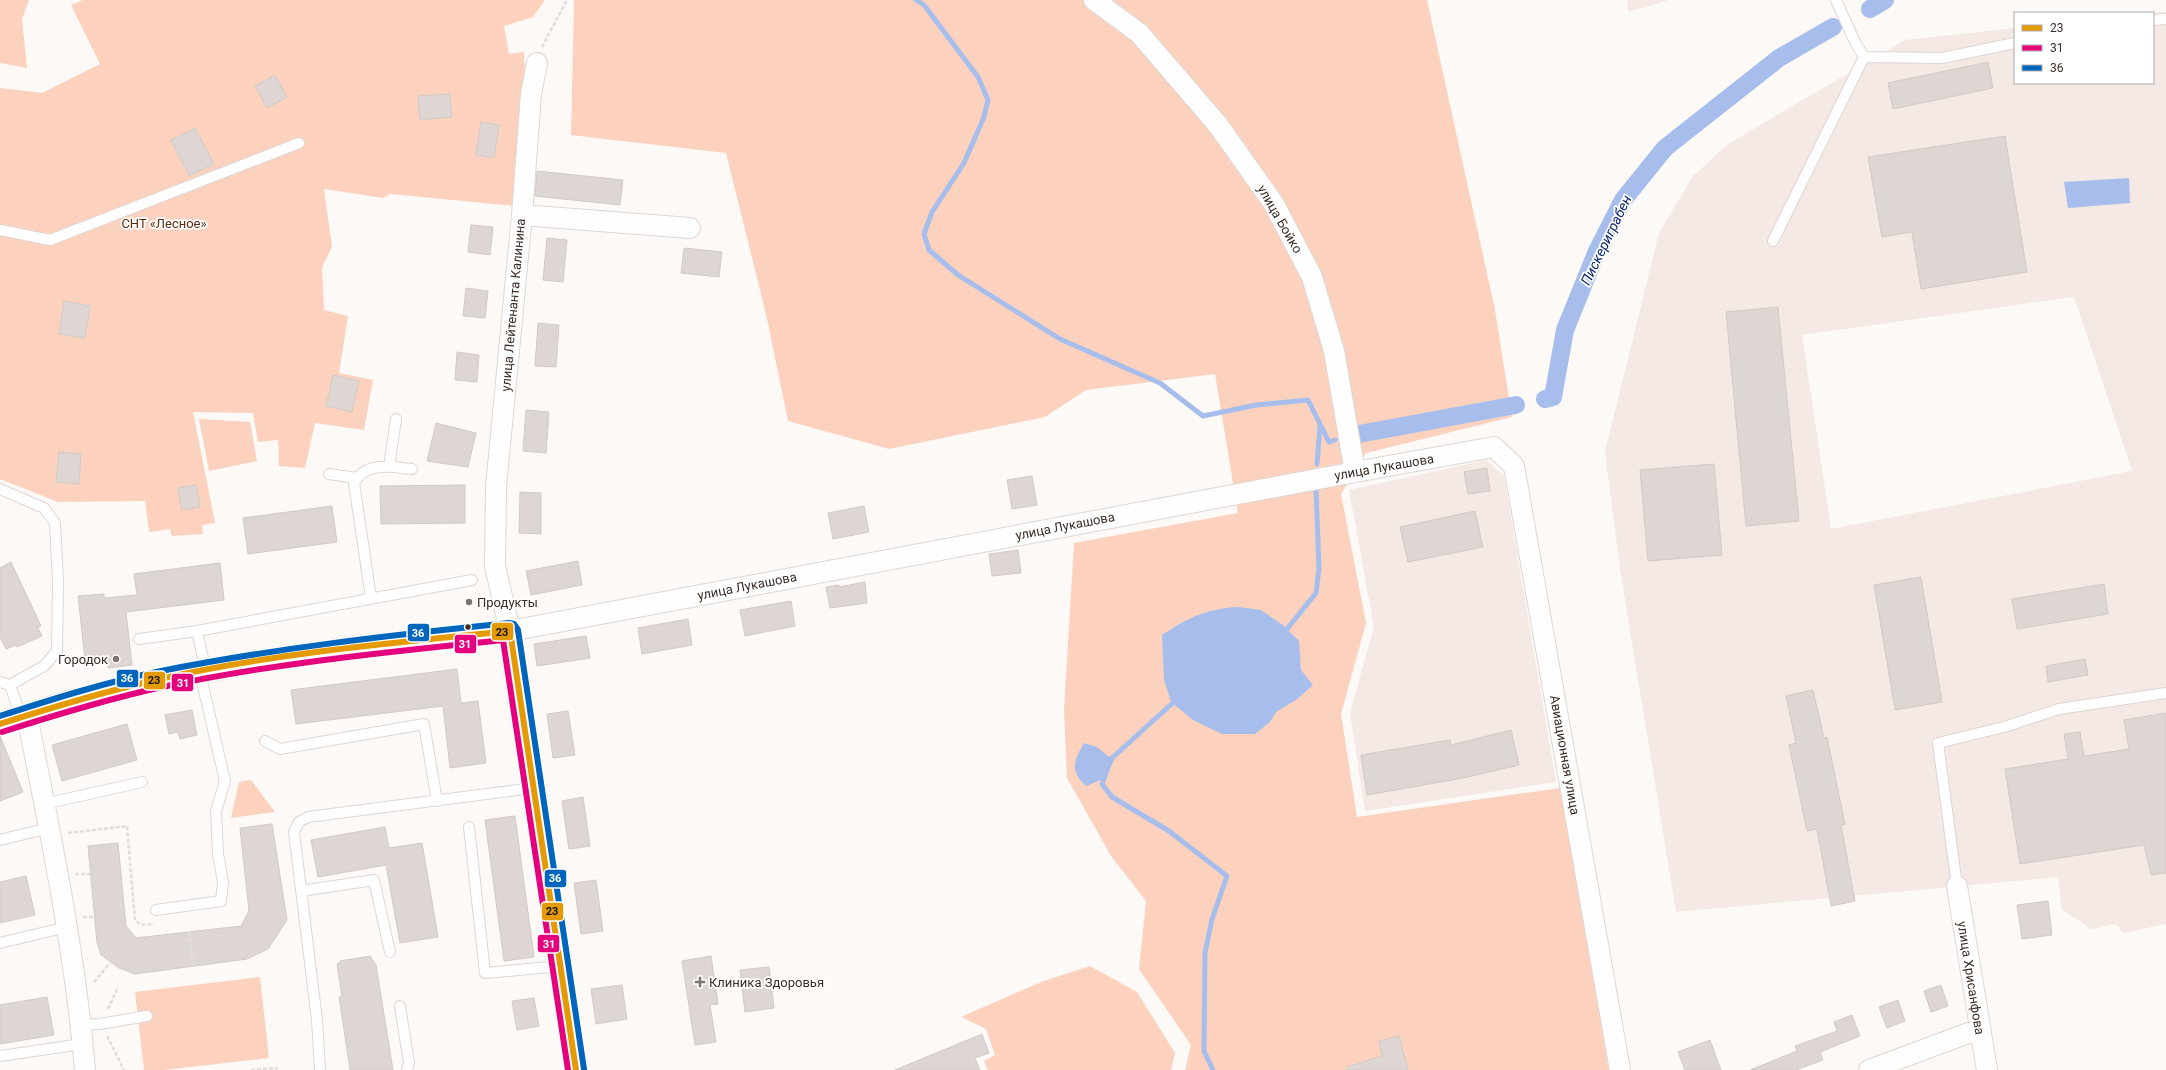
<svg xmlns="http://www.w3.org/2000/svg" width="2166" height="1070" viewBox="0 0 2166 1070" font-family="Roboto,sans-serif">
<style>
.built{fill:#f4e9e4;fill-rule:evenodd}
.green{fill:#fcd2be}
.water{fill:#a7beed}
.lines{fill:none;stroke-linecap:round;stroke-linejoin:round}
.stream{stroke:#a7beed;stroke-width:5}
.canal{stroke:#a7beed;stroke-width:18}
.building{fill:#ded6d3;stroke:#d1cac6}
.lane-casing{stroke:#ded6d3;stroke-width:12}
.street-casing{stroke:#ded6d3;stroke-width:22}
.secondary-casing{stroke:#ded6d3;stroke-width:24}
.path{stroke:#dfdedd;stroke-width:2.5;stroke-dasharray:4 2;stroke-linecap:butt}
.lane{stroke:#fffefe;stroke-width:10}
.street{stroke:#fffefe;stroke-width:20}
.secondary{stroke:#fffefe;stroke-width:22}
.bus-1-casing{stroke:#fff;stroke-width:9}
.bus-2-casing{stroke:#fff;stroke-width:9}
.bus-3-casing{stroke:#fff;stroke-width:9}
.bus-1{stroke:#e49a04;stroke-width:6}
.bus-2{stroke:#e5007d;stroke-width:6}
.bus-3{stroke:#0065bd;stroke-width:6}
.poi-dot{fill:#7e7470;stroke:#fff;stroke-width:1.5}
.bus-dot{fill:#3a2d27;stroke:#fff;stroke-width:1.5}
.labels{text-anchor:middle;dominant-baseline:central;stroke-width:3.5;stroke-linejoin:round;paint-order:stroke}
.street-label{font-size:13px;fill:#3a2d27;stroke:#fff}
.park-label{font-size:13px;fill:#5e2c10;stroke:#fff}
.poi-label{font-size:13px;fill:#3a2d27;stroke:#fff;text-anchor:start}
.water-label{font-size:14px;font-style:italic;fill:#092371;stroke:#fff}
.line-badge{stroke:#fff;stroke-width:1.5}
.badge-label{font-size:11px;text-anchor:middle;font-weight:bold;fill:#fff}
.pale-badge-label{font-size:11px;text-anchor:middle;font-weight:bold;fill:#111}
</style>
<rect width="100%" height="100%" fill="#fcf9f7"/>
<path class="built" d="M1627,0H1669L1628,12Z
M2166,12V924L2123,933L2116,924L2092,929L2062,910L2058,877L1676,912L1620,569L1605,452L1659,233L1693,176L1728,144L1905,40L2015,28V83H2153V13ZM2074,297L2132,471L1831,529L1802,335Z
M1487,460L1504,476L1556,782L1365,811L1350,713L1374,627L1349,490Z"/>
<path class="green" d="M0,0H29L22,19L27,68L0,63Z
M83,0H545L533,17L504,26L509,54L524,52L530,159L526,207L390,194L383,198L324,189L332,247L322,267L324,310L348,316L339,373L373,380L364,430L315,423L305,468L279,466L278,440L258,442L253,413L193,412L215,523L202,525L203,534L172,536L170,529L149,532L145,501L58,502L0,479V88L42,93L100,64L71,5Z
M574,0H1427L1495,310L1512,417L1366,453L1341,494L1366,623L1341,714L1357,817L1560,788L1609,1070H1185L1191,1045L1139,969L1146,901L1111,856L1067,778L1064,709L1074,543L1238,513L1215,374L1086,390L1045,417L889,449L788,421L766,314L726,153L571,135Z
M199,419L250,422L257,461L209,471Z
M251,780L275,812L231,818L239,782Z
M1090,966L1137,992L1175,1053L1171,1070H988L984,1061L995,1055L986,1029L961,1017L1041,982Z
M260,977L269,1058L164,1070H144L135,992Z"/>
<path class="water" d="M2129,178L2130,203L2068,208L2064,182Z
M1239,607L1261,610L1283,625L1299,641L1301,670L1313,685L1296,700L1276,712L1270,722L1255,734H1222L1193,720L1171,702L1164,680L1162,635C1187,618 1209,608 1239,607Z
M1084,743L1097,747L1114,761L1103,779L1086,786C1069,770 1074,760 1084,743Z"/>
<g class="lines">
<path class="stream" d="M916,0L924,5L978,77L988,100L984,117L964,163L932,212L924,234L929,250L958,275L1060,339L1160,383L1203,416L1256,405L1308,400L1329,442L1335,440
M1317,464L1320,426
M1282,633L1287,629L1316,593L1319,568L1316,489
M1177,699L1111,759L1102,784L1112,797L1169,831L1227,876L1212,919L1205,953L1204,1051L1213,1070"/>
<path class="canal" d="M1870,9L1885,0
M1545,399L1553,397L1565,330L1597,251L1623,200L1665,148L1779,58L1833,27
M1359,434L1516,405"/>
</g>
<path class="building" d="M1988,62L1993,88L1893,109L1888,83Z
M275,75L287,97L267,108L255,86Z
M450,94L452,117L420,120L418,96Z
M481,122L499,125L494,158L476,155Z
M195,128L214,164L189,176L171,140Z
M2005,136L2027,272L1921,289L1912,232L1882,237L1868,157Z
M537,171L623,180L620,205L535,196Z
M471,225L493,227L490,255L468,252Z
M547,238L567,240L563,282L543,280Z
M684,248L722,252L719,277L681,273Z
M466,288L488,291L485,318L463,316Z
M64,301L90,306L85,338L59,334Z
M1778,307L1799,521L1746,526L1726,312Z
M538,323L559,325L556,367L535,366Z
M457,352L479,355L477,382L455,380Z
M333,375L359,381L352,412L326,406Z
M526,410L549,412L546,453L523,451Z
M436,423L476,433L468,467L427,461Z
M59,452L81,454L79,484L56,482Z
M1714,464L1722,555L1648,561L1640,470Z
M1487,468L1490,491L1468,494L1464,472Z
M1032,476L1037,505L1012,509L1007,480Z
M196,485L200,507L182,510L178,488Z
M465,485V523L381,524L380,486Z
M520,492L541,493V534L519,533Z
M332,506L337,542L248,554L243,518Z
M864,506L869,532L833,539L828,513Z
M1475,511L1483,547L1408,562L1400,527Z
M1018,550L1021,573L992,576L989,554Z
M578,561L582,585L531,595L526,571Z
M11,562L41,626L38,628L42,636L17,647L16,645L6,649L0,637V568Z
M220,563L224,600L126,612L132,665L108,668L107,656L85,659L78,596L104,594V598L137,595L134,574Z
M1921,577L1942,702L1895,710L1874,585Z
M865,582L867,603L830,608L826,587L839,585V587Z
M2104,584L2108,614L2017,629L2012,599Z
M791,601L795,626L745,636L740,610Z
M688,619L692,645L642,654L638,628Z
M586,636L590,658L537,666L534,644Z
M2085,659L2088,675L2048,682L2046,666Z
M457,669L461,703L478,701L486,763L450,768L443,706L296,724L291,690Z
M1813,690L1824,738L1827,737L1845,824L1841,825L1855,901L1831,906L1817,829L1807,831L1789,745L1796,743L1786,696Z
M192,710L197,735L180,739L178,732L169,734L165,715Z
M568,711L575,755L553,758L547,714Z
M2166,713V873L2151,875L2144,845L2020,864L2005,769L2068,759L2064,734L2080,732L2084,756L2129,749L2124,720Z
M127,724L137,760L62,781L52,745Z
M1511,730L1519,765L1463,778L1367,795L1361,755L1450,740L1451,745Z
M0,736L23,792L0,801Z
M583,797L590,846L569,849L562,801Z
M515,816L534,957L504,961L485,820Z
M272,824L287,920L268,949L247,959L135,974L119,968L101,955L97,943L88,846L118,843L126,926L136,938L241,926L249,911L240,828Z
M385,827L389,848L422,843L438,937L400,943L386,865L318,877L311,840Z
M26,876L35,915L0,923V882Z
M596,880L603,931L581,934L574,883Z
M2048,901L2052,935L2022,939L2017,905Z
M370,956L376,965L393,1070H350L339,997H342L337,964L340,963V961Z
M711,956L718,1004L710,1005L716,1042L695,1045L682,961Z
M769,967L774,1008L745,1012L740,970Z
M622,985L627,1019L596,1024L591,989Z
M1941,985L1948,1006L1931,1012L1924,991Z
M47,997L54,1035L0,1044V1005Z
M534,998L539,1026L517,1030L512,1001Z
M1898,1000L1905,1021L1887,1028L1879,1007Z
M1852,1015L1860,1036L1820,1052L1823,1060L1796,1070H1750L1797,1051L1795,1046L1837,1031L1834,1022Z
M982,1034L989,1053L975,1058L980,1070H895Z
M1399,1036L1408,1070H1347V1067L1382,1056L1379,1041Z
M1710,1040L1721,1070H1685L1678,1052Z"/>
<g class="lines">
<defs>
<path id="lane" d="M1836,0L1855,42L1864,57
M2153,20L2166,19
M0,230L50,240L299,143
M1773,241L1864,57L1942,58L2015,43
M389,467L396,419
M329,474L357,478
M0,489L44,508L55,523L58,581L57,651L44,666L10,685
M371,598L354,483C366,461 391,467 412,469
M197,631L206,672
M139,639L197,631L472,580
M0,682L10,685L21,717
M265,741L280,749L424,724L437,801
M44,804L142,782
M469,827L485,973L560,966
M0,840L49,828
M1957,886L1938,743L2004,727L2059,709L2166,693
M301,891L374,880L390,952
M156,910L221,901L223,882L218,854L216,811L225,781L200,673
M0,943L67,927
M400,1006L409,1063L407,1070
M81,1025L100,1024L147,1016
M0,1056L82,1044
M320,1070L317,1020L294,832L299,822L308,817L533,788"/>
<path id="street" d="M1094,0L1139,33L1218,125L1274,204L1312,277L1334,351L1355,472
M537,63L531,94L522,215L496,487L495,566L510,631L1355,472L1494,447L1514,466L1620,1070
M522,215L690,228
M27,715C50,833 75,950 85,1070
M1957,886L1987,1070
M1869,1070L1979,1029"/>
<path id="secondary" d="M0,724L68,702L161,679L262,661L359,647L510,631L576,1070"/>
</defs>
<use href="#lane" class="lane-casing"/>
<use href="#street" class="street-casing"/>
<use href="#secondary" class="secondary-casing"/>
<path class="path" d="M542,47L567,0
M68,833L127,826L135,920L141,925L154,924
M75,874H90
M83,917H94
M189,932L193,966
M94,982L110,963
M108,1009L118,987
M107,1036L124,1070
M251,1070L276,1068L277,1070"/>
<use href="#lane" class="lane"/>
<use href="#street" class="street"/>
<use href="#secondary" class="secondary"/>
<defs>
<path id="bus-1" d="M0,724C53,707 106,691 160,679C275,653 393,643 510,631L576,1070"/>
<path id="bus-2" d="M2,732C55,715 108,699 162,687C274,663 389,652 503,640L568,1070"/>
<path id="bus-3" d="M0,716C53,699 106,682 161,671C276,648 392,635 509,623L514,624L518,630L584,1069"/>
</defs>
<use href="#bus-1" class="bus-1-casing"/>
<use href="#bus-2" class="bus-2-casing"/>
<use href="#bus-3" class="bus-3-casing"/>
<use href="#bus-1" class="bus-1"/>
<use href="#bus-2" class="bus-2"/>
<use href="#bus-3" class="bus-3"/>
</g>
<g class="poi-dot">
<circle cx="469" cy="602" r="4"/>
<circle cx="116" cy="659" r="4"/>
<path d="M698 976h4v4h4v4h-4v4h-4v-4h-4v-4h4z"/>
</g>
<circle class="bus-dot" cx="468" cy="627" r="3.5"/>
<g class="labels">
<g class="street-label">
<text transform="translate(1280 219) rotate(60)">улица Бойко</text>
<text transform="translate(513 305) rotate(-85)">улица Лейтенанта Калинина</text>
<text transform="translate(1384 467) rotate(-10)">улица Лукашова</text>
<text transform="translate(1065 526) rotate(-11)">улица Лукашова</text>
<text transform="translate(747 586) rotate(-11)">улица Лукашова</text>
<text transform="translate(1565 755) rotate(80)">Авиационная улица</text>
<text transform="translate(1971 978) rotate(81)">улица Хрисанфова</text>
</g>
<g class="park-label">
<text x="164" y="223">СНТ «Лесное»</text>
</g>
<g class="poi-label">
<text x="477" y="602">Продукты</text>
<text x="108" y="659" text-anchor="end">Городок</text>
<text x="709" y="982">Клиника Здоровья</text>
</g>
<g class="water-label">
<text transform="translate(1606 240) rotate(-64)">Пискериграбен</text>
</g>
</g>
<g class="line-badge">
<rect x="491" y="622" width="23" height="19" rx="4" fill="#e49a04"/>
<rect x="407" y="623" width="23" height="19" rx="4" fill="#0065bd"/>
<rect x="454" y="634" width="23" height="20" rx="4" fill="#e5007d"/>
<rect x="116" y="669" width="23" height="19" rx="4" fill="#0065bd"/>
<rect x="143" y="671" width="23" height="19" rx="4" fill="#e49a04"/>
<rect x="171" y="673" width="23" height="19" rx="4" fill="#e5007d"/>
<rect x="544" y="869" width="23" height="19" rx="4" fill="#0065bd"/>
<rect x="541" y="902" width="23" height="19" rx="4" fill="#e49a04"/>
<rect x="537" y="934" width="23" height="19" rx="4" fill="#e5007d"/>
</g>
<g class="badge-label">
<text x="418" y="637">36</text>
<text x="465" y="648">31</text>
<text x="127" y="682">36</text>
<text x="183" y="687">31</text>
<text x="555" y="882">36</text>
<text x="549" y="948">31</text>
</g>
<g class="pale-badge-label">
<text x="502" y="636">23</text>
<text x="154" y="684">23</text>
<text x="552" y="915">23</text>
</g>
<rect x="2014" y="12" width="140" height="72" fill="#ffffff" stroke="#b0aba9"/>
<rect x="2022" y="25" width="20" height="6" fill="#e49a04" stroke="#b0aba9"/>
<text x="2050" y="32" font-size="12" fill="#3a2d27">23</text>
<rect x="2022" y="45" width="20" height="6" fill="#e5007d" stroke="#b0aba9"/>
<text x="2050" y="52" font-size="12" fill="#3a2d27">31</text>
<rect x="2022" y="65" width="20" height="6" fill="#0065bd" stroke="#b0aba9"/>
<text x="2050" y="72" font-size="12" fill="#3a2d27">36</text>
</svg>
